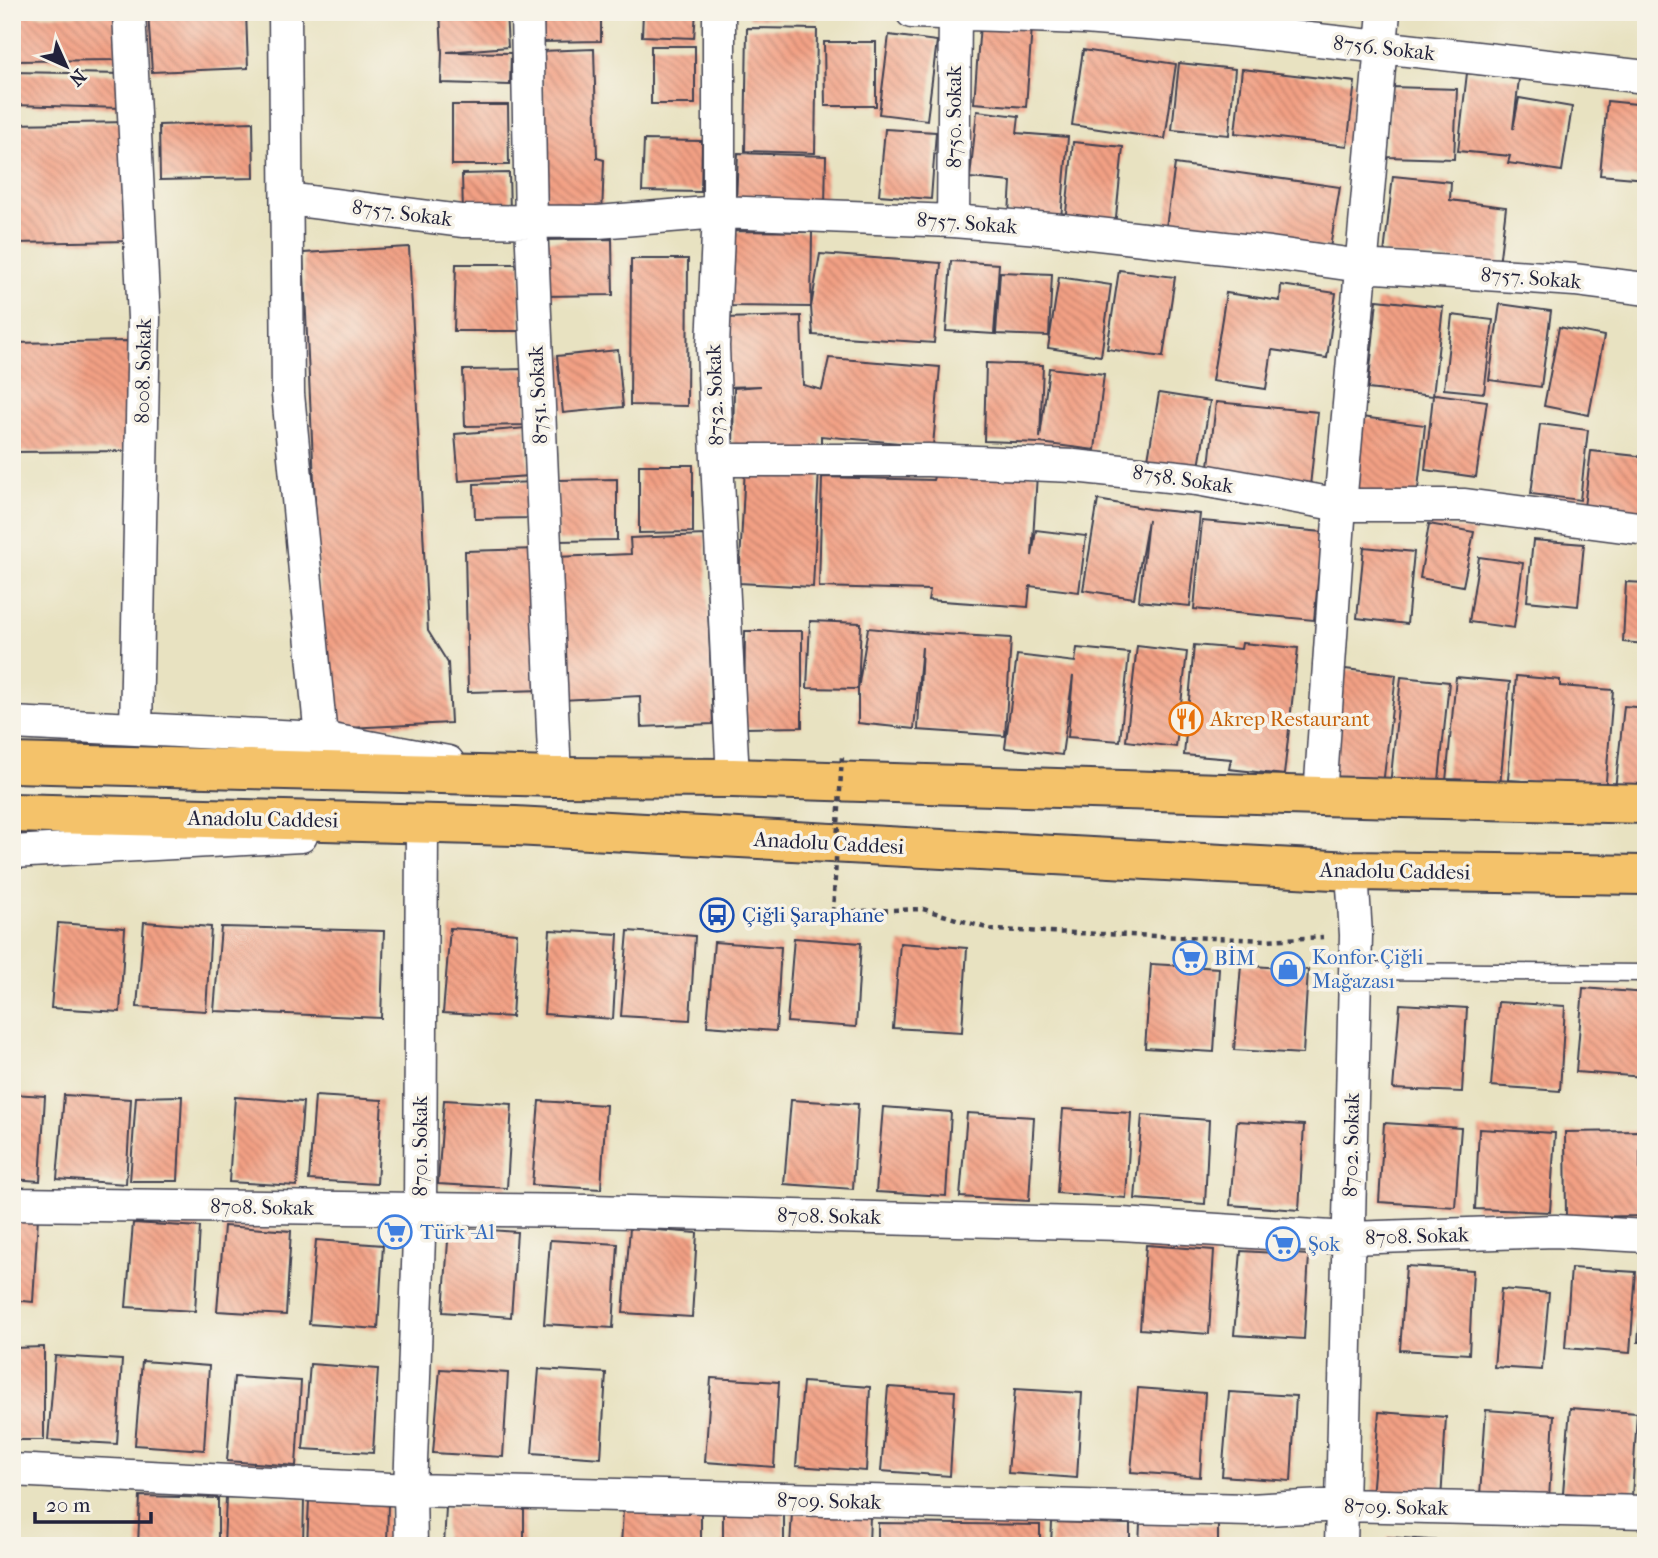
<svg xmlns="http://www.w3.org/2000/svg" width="1658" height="1558" viewBox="0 0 1658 1558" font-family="'IM FELL French Canon',serif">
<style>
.building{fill:url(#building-back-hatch)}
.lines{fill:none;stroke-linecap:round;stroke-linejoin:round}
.service-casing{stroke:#403f4f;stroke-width:19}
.minor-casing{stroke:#403f4f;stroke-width:35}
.trunk-casing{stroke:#403f4f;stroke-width:42}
.path{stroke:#403f4f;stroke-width:4.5;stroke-dasharray:5 5;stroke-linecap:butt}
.service{stroke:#fff;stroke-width:16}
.minor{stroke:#fff;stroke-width:32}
.trunk{stroke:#f4c26a;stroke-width:38}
.path-bridge{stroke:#403f4f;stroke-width:4.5;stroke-dasharray:5 5;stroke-linecap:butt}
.labels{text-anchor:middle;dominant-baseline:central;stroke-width:7;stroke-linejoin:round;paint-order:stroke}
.street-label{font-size:21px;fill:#22223b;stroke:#f7f3e8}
.food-label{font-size:21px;fill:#c56008;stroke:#f7f3e8;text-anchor:start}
.transit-label{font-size:21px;fill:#164399;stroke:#f7f3e8;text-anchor:start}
.shop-label{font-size:21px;fill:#366cbe;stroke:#f7f3e8;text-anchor:start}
</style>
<defs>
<pattern id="building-back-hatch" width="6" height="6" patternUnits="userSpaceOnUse" patternTransform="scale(1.75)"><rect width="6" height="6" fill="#f3a084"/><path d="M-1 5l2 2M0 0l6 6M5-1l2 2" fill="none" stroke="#c4826d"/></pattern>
</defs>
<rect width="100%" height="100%" fill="#f7f3e8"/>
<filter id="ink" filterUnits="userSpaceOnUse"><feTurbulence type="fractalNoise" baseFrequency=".0143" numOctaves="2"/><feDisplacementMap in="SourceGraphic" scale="14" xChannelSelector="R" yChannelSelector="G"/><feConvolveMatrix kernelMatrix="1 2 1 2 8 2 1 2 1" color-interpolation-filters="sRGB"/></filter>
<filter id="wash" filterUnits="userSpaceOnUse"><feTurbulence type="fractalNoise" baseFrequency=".00686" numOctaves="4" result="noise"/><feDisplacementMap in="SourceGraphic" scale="28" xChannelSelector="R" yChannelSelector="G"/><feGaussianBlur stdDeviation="1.57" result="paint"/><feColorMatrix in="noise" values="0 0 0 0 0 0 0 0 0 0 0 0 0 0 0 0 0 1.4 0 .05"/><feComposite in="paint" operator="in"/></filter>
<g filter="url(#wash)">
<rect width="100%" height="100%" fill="#e8e2c1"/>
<g id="blocks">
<path class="building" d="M148,12H246L248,68L152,72Z
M440,12H506L508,47L447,52L511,53L510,85L441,83L442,52Z
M540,12H601V41L540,42Z
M643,12H696L694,38L642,36Z
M748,12H817V19L748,18Z
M1315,12H1366L1365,18L1315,14Z
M12,15H122V60L12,61Z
M980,24L1032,27L1026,107L974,103Z
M747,28L817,29L815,153L745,151Z
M889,35L937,41L927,120L879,114Z
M824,42H876V106H825Z
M651,46H695V104H651Z
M594,49L597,158L604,160L602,216L545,214L541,51Z
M1083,50L1176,64L1165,139L1072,125Z
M1179,63L1235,69L1229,135L1172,130Z
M1242,69L1355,82L1347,146L1235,133Z
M12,72L123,74V108L12,105Z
M1467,73L1519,79L1513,129L1519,98L1572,107L1562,171L1508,163L1510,156L1458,151Z
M1391,87L1457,89L1454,159L1387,157Z
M1607,101L1646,105V179L1600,175Z
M452,105H508L509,165H452Z
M977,111L1019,116L1017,133L1068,137L1061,219L1009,214L1011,182L970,178Z
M129,122L131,241L12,243V124Z
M253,122L254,178L160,180L159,125Z
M885,129L936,132L931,199L879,195Z
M644,140L702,141L701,192L642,191Z
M1073,142L1123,147L1115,227L1065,223Z
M738,153L826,156L825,207L736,203Z
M1175,164L1340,187L1330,248L1165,234Z
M509,173L510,212L463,213L462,174Z
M1393,176L1451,182L1450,200L1506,207L1499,265L1384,254Z
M730,231L812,232L811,307L729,306Z
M612,239L613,295L542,296L541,240Z
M409,247L428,631L448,663L451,723L326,729L303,253Z
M820,254L941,263L934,343L813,335L811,307Z
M631,259H688L687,406L630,405Z
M951,261L999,264L994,334L946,331Z
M456,264H521L520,331H454Z
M1119,270L1175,277L1163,357L1107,349Z
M1000,272L1052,274L1049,336L996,334Z
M1059,277L1111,285L1101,356L1048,348Z
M1281,285L1336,293L1327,358L1272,350L1266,389L1212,381L1226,293L1280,301Z
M1377,300L1443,307L1433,396L1368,389Z
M1500,304L1551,311L1541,387L1489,380Z
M1452,315L1493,320L1484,393L1444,389Z
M801,316L803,385L822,390L829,358L940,367L933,446L821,436V452L733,450L734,388L761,386L724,387L723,318Z
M1559,327L1604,336L1589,415L1544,406Z
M129,341L130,451L12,452V343Z
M618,350L623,407L563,413L557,356Z
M986,363L1043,365L1040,438L1049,368L1104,374L1095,450L1040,443L984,441Z
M526,369L527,425L465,426L463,370Z
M1159,393L1210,401L1197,479L1146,471Z
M1436,394L1487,401L1476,477L1425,470L1433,396Z
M1216,402L1318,412L1310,486L1208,475Z
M1361,417L1425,425L1417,498L1352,491Z
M1540,424L1588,430L1580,500L1531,494Z
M526,428L529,476L459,481L455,434Z
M1591,451L1646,457V522L1583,515Z
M639,465H693V532L639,533Z
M745,467L819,469L813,587L739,583Z
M937,468L1037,474L1032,556L1036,530L1086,536L1079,592L1030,586L1028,607L928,600L930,590L819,587L822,477L933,480Z
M617,479V540L558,541L557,480Z
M536,482V518L475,519L474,484Z
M1098,500L1149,509L1200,514L1190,606L1139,601L1148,520L1134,598L1083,590Z
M1202,521L1323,532L1314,620L1194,609Z
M1429,524L1474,532L1463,586L1420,578Z
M705,535L713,724L641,727L640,696L561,700L555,557L631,554L630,538Z
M1533,540L1584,544L1578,606L1527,601Z
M1364,547L1414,552L1407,624L1357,618Z
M539,549L543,690L468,692L465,551Z
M1479,557L1523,563L1514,628L1469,622Z
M1626,582L1646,583V644L1623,642Z
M810,621L861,623L858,689L868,628L923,633L1011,638L1005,736L918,730L922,647L914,729L858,723V689L807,688Z
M745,631H802V727L744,728Z
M1242,643L1298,648L1284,775L1229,769L1231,759L1184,755L1194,645L1241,649Z
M1137,646L1187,652L1176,747L1126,741Z
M1077,648L1129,653L1120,741L1068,737L1073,676L1062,755L1005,748L1017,655L1075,662Z
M1345,669L1396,675L1383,785L1332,779Z
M1516,676L1560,680V686L1613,690L1605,794L1552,783L1508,780Z
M1401,677L1449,682L1438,790L1390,786Z
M1456,677L1510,682L1500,786L1446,781Z
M1624,706L1646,708V794L1615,790Z
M144,922L211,927L206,1011L137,1007Z
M58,923L125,928L120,1012L51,1008Z
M221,927L384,931L381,1018L214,1011Z
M450,928L517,933L512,1017L443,1013Z
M550,930L618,934L613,1019L544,1014Z
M628,931L695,936L690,1020L621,1016Z
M794,938L861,943L856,1027L787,1022Z
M714,942L781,947L776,1031L707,1026Z
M900,943L967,948L962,1032L893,1028Z
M1151,964L1219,968L1214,1052L1145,1048Z
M1241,965L1308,970L1303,1054L1234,1050Z
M1583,988L1646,993L1645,1077L1576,1072Z
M1498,1002L1565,1006L1560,1091L1491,1086Z
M1400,1004L1467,1008L1462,1092L1393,1089Z
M12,1094L45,1096L40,1181L12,1179Z
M64,1095L131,1099L126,1184L57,1179Z
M182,1096L178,1181H130L136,1097Z
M315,1096L382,1100L377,1184L309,1180Z
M235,1097L303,1102L297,1186L229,1182Z
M444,1100L512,1104L507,1188L438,1184Z
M791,1100L858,1104L853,1189L784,1184Z
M539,1101L606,1105L601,1189L532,1185Z
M883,1107L951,1112L946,1196L876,1192Z
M1063,1109L1131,1113L1126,1198L1057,1193Z
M967,1113L1034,1117L1029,1201L960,1197Z
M1142,1115L1209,1120L1205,1204L1135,1199Z
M1237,1121L1304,1125L1299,1210L1230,1205Z
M1384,1123L1461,1128L1455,1207L1379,1202Z
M1479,1129L1555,1133L1550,1212L1475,1209Z
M1640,1131V1216L1566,1217L1565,1132Z
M12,1215L38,1217L33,1302L12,1300Z
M133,1223L200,1227L195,1311L126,1307Z
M224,1226L291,1231L286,1315L217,1311Z
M449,1227L517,1232L511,1317L443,1312Z
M630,1228L697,1233L692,1317L623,1313Z
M316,1240L383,1245L378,1329L309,1324Z
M550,1240L618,1244L613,1328L544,1324Z
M1146,1245L1214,1250L1209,1334L1140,1329Z
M1241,1251L1309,1255L1304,1339L1234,1335Z
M1406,1266L1473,1270L1469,1354L1400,1350Z
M1571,1268L1636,1272L1630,1353L1565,1348Z
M1644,1272H1646V1342H1638Z
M1501,1289L1549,1293L1542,1370L1494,1367Z
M44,1347V1440H12V1348Z
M55,1356L122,1360L117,1444L48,1440Z
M142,1361L209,1366L204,1450L135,1445Z
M310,1364L378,1369L373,1453L303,1449Z
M440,1369L508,1373L503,1457L433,1453Z
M539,1369L606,1373L601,1458L532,1453Z
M234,1377L301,1381L296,1466L227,1461Z
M711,1378L779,1382L774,1467L705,1462Z
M803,1382L870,1387L866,1471L796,1466Z
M888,1387L955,1391L950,1476L881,1471Z
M1138,1388L1205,1393L1200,1477L1131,1472Z
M1015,1389L1082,1393L1077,1478L1008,1473Z
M1229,1392L1296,1396L1291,1481L1222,1476Z
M1570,1408L1637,1413L1632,1497L1563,1493Z
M1486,1410L1554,1415L1549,1499L1480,1495Z
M1379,1412L1446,1417L1441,1501L1372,1497Z
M140,1496L218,1498V1546H138Z
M226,1497L304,1499L303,1546H224Z
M309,1500L388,1502L387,1546H307Z
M446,1507L524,1509V1546H444Z
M623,1510L701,1512V1546H621Z
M723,1512H784V1546H723Z
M792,1513L870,1515L869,1546H790Z
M1052,1522L1130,1524V1546H1051Z
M878,1523L1040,1525V1546H878Z
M1140,1523L1218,1525V1546H1139Z
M1388,1537L1455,1542V1546H1387Z"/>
</g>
</g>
<g filter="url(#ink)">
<use href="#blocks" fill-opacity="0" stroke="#403f4f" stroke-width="2"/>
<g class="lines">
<defs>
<path id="service" d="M1355,971L1646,973"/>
<path id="minor" d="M129,12L144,318L136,729
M285,12L288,394L321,738
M527,12L531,222L555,777
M719,12V212L713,346L717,460L733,778
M912,12L1084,18L1212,28L1646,77
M288,199L462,221L598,222L719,212L953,221L1062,230L1270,253L1361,266L1575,280L1646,289
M953,221L955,12
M717,460H928L1074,466L1197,479L1340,505H1465L1646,529
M12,723L321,738L448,762
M1320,796L1340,505L1384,12
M12,852L301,836
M12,1204L590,1211L1121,1224L1349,1238L1555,1231L1646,1236
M12,1470L410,1490L1250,1510L1342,1505L1646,1512
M411,1546L410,1490L420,1209L422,830
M1341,1546L1356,935L1352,871"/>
<path id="trunk" d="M12,763L555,777L733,778L1320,796L1646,804
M12,813L515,826L1352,871L1646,875"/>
</defs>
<use href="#service" class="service-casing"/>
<use href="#minor" class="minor-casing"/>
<use href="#trunk" class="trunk-casing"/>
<path class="path" d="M833,912L923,909L993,930L1267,940L1323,937"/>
<use href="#service" class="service"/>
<use href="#minor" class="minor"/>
<use href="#trunk" class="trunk"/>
<path class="path-bridge" d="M833,912L842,756"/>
</g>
</g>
<defs>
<symbol id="restaurant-ring" viewBox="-11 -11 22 22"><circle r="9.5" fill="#f7f3e8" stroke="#e8710a" stroke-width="1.5"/><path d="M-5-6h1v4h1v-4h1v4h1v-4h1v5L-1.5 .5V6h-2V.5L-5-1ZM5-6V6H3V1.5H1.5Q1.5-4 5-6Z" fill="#e8710a"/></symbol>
<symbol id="bus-ring" viewBox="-11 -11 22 22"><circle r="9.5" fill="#f7f3e8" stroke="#1a4fb4" stroke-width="1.5"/><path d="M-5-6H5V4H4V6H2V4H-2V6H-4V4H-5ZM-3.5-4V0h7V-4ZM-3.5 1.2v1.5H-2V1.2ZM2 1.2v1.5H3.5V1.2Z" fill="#1a4fb4"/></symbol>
<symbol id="supermarket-ring" viewBox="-11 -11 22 22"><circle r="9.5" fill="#f7f3e8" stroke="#3f7fe0" stroke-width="1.5"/><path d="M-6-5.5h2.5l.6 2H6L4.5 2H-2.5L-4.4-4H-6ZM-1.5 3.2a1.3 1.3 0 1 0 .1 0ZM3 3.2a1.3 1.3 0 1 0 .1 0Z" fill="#3f7fe0"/></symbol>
<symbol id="shop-ring" viewBox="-11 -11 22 22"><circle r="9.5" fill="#f7f3e8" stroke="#3f7fe0" stroke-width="1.5"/><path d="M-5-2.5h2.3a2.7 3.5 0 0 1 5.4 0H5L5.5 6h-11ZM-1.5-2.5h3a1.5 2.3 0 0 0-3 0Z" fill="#3f7fe0"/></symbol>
</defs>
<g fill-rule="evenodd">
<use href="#restaurant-ring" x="1167" y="700" width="38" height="38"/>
<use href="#bus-ring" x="698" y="896" width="38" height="38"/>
<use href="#supermarket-ring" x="1171" y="939" width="38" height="38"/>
<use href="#shop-ring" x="1269" y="950" width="38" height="38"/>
<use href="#supermarket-ring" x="376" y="1213" width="38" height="38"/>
<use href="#supermarket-ring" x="1264" y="1225" width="38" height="38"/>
</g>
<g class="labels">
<g class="street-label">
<text transform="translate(1384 48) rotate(6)">8756. Sokak</text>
<text transform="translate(954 117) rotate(-90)">8750. Sokak</text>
<text transform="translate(402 213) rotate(7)">8757. Sokak</text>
<text transform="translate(967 223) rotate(4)">8757. Sokak</text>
<text transform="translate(1531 278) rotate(4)">8757. Sokak</text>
<text transform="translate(143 371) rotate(-89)">8008. Sokak</text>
<text transform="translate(538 395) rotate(-93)">8751. Sokak</text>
<text transform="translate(715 395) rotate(-92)">8752. Sokak</text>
<text transform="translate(1183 479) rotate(8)">8758. Sokak</text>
<text transform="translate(263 819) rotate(1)">Anadolu Caddesi</text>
<text transform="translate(829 843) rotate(3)">Anadolu Caddesi</text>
<text transform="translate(1395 871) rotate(1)">Anadolu Caddesi</text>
<text transform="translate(1351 1145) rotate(-89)">8702. Sokak</text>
<text transform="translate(420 1146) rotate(-90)">8701. Sokak</text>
<text transform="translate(262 1207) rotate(1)">8708. Sokak</text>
<text transform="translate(829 1216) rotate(1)">8708. Sokak</text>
<text transform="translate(1417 1236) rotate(-2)">8708. Sokak</text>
<text transform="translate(829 1501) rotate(1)">8709. Sokak</text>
<text transform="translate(1396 1507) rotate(1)">8709. Sokak</text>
</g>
<g class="food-label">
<text x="1210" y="719">Akrep Restaurant</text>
</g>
<g class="transit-label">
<text x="742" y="915">Çiğli Şaraphane</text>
</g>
<g class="shop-label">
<text x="1312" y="957">Konfor Çiğli<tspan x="1312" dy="24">Mağazası</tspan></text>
<text x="1214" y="958">BİM</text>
<text x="420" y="1232">Türk -Al</text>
<text x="1308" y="1244">Şok</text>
</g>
</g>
<rect width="1658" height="1558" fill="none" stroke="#f7f3e8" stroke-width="42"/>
<g transform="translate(66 66) rotate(135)" stroke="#f7f3e8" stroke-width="5" paint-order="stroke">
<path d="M0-5L12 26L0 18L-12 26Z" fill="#22223b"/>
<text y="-10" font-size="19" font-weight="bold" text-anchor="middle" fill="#22223b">N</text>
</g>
<path d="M35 1512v10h116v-10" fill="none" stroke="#22223b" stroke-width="3.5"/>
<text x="46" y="1512" font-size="21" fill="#22223b" stroke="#f7f3e8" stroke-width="5" paint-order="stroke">20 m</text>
</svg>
